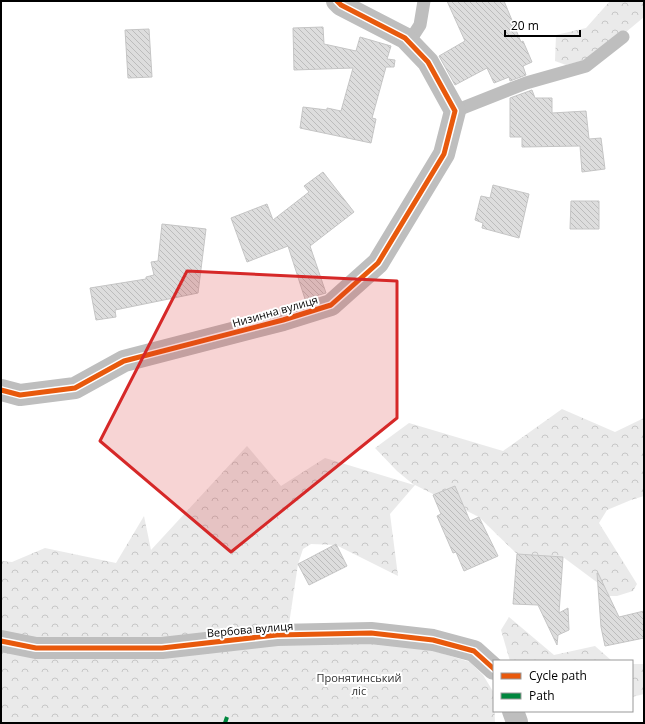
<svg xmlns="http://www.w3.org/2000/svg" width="645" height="724" viewBox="0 0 645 724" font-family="'Open Sans',sans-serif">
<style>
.forest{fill:url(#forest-crowns)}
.building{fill:url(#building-back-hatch);stroke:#c5c5c5}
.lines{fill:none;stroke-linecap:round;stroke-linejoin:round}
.lane{stroke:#bebebe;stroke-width:13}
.street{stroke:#bebebe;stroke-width:22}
.quiet{stroke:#00873e;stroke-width:4;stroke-dasharray:8 4;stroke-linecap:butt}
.cycleway-casing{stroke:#fff;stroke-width:8}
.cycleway{stroke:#e8590c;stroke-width:5}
.marked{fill:#d62828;fill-opacity:0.2;stroke:#d62828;stroke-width:3;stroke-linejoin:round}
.labels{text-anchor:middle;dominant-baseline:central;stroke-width:4;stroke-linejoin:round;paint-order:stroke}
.street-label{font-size:11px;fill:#000;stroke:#fff}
.park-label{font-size:11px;fill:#303030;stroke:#fff}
</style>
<defs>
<pattern id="forest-crowns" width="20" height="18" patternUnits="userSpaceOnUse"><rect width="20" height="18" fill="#eaeaea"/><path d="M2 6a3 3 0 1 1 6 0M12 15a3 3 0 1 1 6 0" fill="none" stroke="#c7c7c7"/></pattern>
<pattern id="building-back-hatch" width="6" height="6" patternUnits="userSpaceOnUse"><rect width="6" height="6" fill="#ddd"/><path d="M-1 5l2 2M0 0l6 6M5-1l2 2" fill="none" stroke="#bcbcbc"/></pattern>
</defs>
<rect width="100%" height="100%" fill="#fff"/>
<path class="forest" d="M610,1H644V17L596,57L566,65L555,61L556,35L586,28Z
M562,409L615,432L644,418V496L631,500L607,510L599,523L637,584L633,591L617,596H609L606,589L563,557L517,554L479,517L415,485L390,514L398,576L336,545L311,544L303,549L298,564L289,624L253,644L1,636V561L12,562L45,548L116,563L144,516L151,550L247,446L281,486L325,458L414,485L397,471L375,448L409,423L503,451Z
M509,617L554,655L595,646L612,661H510L501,630Z
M372,643L434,651L470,662L483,675L494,693L495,723H1V650L279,644Z
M632,664H644V694L632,697Z"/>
<path class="building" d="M447,1H504L521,42L523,41L532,62L523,66L526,75L510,81L509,77L494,83L487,68L455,85L439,56L465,41Z
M323,27L324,44L356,51L360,37L391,46L387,59L395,60L394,67H386L372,118L376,119L371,143L300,128L303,107L327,110V108L341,111L353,68L294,70L293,28Z
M149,29L152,77L128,78L125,30Z
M532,90L535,98H552V113L586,111L589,139L601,138L605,169L582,172L580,146L522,147V137H510V98Z
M323,172L354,212L310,246L326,293L305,299L288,246L247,262L231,218L267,204L273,220L309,192L304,186Z
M493,185L529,194L519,238L482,228L483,223L475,220L481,196L490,198Z
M571,201H599V229H570Z
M162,224L206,229L198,293L115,310L116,317L96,320L90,288L146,279V277L154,275L151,262L158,261Z
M455,486L470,521L479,517L498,556L464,571L456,552L453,553L437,516L441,514L433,495Z
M336,544L347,566L309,585L298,564Z
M517,554L563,557L559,613L568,608L569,630L558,635L557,645L538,605L513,604Z
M597,573H598L619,617L644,611V638L605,646L601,627Z"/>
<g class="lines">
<path class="lane" d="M409,42L420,25L424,1
M455,111L526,83L586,66L623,37"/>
<path class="street" d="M1,390L20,395L75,388L124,361L283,320L331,305L378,263L444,154L455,111L428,62L405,38L341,5L337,1
M1,641L36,648H162L277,635L371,633L433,640L474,651L494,669
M513,711L517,722"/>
<path class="quiet" d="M225,723L227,717"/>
<defs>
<path id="cycleway" d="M1,390L20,395L75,388L124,361L283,320L331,305L378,263L444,154L455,111L428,62L405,38L341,5L337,1
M1,641L36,648H162L277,635L371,633L433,640L474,651L494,669"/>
</defs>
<use href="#cycleway" class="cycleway-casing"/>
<use href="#cycleway" class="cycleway"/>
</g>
<path class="marked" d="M187,271L397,281V418L231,552L100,441Z"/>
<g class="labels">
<g class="street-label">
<text transform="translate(275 311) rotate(-16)">Низинна вулиця</text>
<text transform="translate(250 629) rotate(-5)">Вербова вулиця</text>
</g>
<g class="park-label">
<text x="359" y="677">Пронятинський<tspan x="359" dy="13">ліс</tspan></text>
</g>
</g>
<rect width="645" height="724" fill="none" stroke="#000000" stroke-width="4"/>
<rect x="493" y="660" width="140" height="52" fill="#ffffff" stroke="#999999"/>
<rect x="501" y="673" width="20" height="6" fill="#e8590c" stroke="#999999"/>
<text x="529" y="680" font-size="12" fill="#000000">Cycle path</text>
<rect x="501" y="693" width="20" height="6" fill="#00873e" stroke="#999999"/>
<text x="529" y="700" font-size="12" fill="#000000">Path</text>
<path d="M505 30v6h75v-6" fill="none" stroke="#000000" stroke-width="2"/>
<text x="511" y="30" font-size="12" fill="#000000" stroke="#ffffff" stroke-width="3" paint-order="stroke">20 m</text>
</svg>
